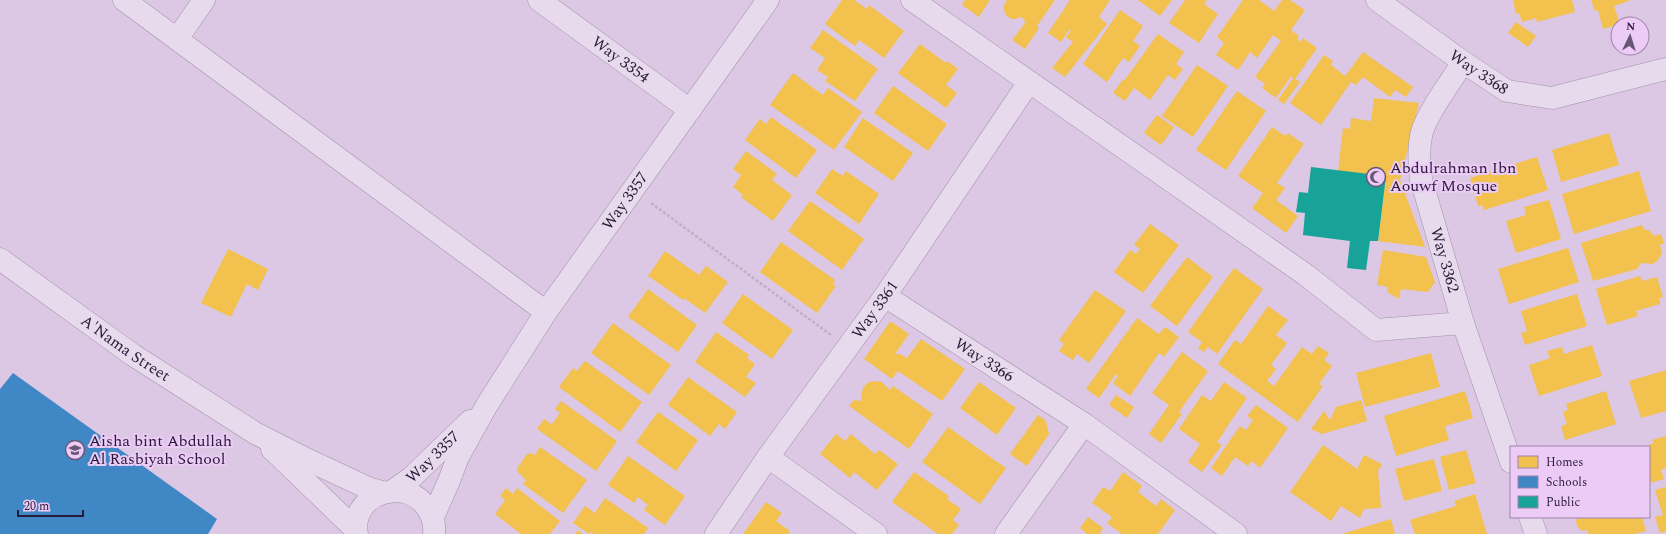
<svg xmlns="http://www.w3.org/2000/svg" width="1666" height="534" viewBox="0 0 1666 534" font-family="Spectral,serif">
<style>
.homes{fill:#f2c14e}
.schools{fill:#3f88c5}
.public{fill:#17a398}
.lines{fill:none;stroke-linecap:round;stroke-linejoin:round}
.minor-casing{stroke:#a191a9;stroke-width:23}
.tertiary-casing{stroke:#a191a9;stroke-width:23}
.path{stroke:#bdb1c4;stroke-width:2.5;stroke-dasharray:3 2;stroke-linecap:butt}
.minor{stroke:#e6daec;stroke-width:22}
.tertiary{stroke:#e6daec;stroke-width:22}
.labels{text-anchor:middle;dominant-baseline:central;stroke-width:4;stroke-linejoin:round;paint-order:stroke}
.street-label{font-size:16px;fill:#291a37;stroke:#eccbf7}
.poi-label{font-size:16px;fill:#291a37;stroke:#eccbf7;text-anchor:start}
</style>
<rect width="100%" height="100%" fill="#dcc7e4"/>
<path class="homes" d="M842,0H854L867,9L869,5L904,31L884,58L859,40L855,46L825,24Z
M965,0H990L979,17L962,5Z
M1007,0H1055L1037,26L1039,28L1025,49L1012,40L1025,23L1024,19L1021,17L1016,19H1011L1006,15L1003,7Z
M1070,0H1110L1099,17L1107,24L1065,77L1052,68L1073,42L1066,37L1071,31L1069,30L1061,42L1048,33Z
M1138,0H1172L1160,16Z
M1185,0H1207L1204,4L1218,14L1199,43L1169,23Z
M1243,0H1259L1274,11L1282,0H1290L1305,10L1291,30L1299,36L1297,39L1301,42L1303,38L1317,48L1295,79L1300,82L1284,104L1278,100L1293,78L1291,76L1276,98L1262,88L1265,84L1255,77L1281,41L1273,35L1257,58L1250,52L1238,70L1216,55L1224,43L1217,37Z
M1513,0H1572L1575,12L1537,22L1536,18L1522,22L1519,13L1516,14Z
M1591,0H1631L1614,6L1620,24L1603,29L1598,10L1595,11Z
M1120,10L1143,26L1133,41L1140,46L1129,62L1123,58L1107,82L1083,64Z
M1516,22L1536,36L1528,47L1508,33Z
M823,30L878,69L855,101L825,81L828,77L817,70L825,58L810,48Z
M1158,34L1184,52L1176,64L1183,69L1175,80L1168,75L1150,100L1134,88L1125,101L1113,93L1123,79L1124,81Z
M920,44L946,63L947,61L958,69L946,85L957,93L946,108L898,73Z
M1363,52L1413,87L1406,97L1395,90L1390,97L1363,77L1356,85L1351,82L1321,125L1290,103L1324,55L1333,61L1331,65L1345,76Z
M1197,65L1228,86L1193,137L1162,116Z
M793,73L823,95L828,88L862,112L834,150L770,105Z
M893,86L947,124L928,151L874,113Z
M1237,91L1266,111L1226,170L1196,150Z
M1374,98L1419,103L1400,180L1425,247L1378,241L1386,176L1338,171L1343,128L1350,129L1351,118L1371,121Z
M1157,115L1174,127L1161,145L1144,133Z
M771,117L817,150L796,178L745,140L760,119L766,124Z
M863,118L913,153L893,181L844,147Z
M1272,127L1285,136L1288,133L1304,144L1277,183L1285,188L1276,200L1298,216L1286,233L1252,208L1263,193L1238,176Z
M1609,133L1619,165L1561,182L1552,150Z
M746,151L777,174L772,180L792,195L773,221L741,197L743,195L733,187L741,175L733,169Z
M1537,157L1548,190L1484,210L1482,205L1478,206L1470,178Z
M832,169L843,176L846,171L879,194L859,224L815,193Z
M1639,171L1651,211L1574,234L1562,194Z
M1549,200L1561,239L1516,253L1506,221L1526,215L1524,207Z
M810,201L864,239L842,270L788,231Z
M1150,224L1179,245L1143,293L1114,272L1130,250L1136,254L1140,249L1134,245Z
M1642,225L1644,229L1650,231L1654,236L1661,234L1664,243L1660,245L1662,253L1658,260L1653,264L1641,263L1637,269L1593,281L1581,243Z
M781,242L835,280L833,284L836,286L817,313L760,272Z
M1568,248L1579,282L1509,304L1498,269Z
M228,249L268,269L258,290L247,284L231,317L201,303Z
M1383,250L1426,257L1435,282L1428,292L1401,289L1399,299L1387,292L1388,287L1377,285Z
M665,251L699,275L706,266L728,282L705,313L684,298L683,300L648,276Z
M1187,257L1213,277L1177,326L1150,306Z
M1234,268L1263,289L1217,354L1208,347L1204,352L1198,348L1202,342L1188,332Z
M1640,276L1642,281L1657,277L1663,297L1659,298L1660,304L1636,311L1638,316L1607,325L1596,289Z
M648,289L697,325L678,352L628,317Z
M1095,290L1126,311L1089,363L1077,354L1073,360L1059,351L1064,344L1059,340Z
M743,294L793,330L772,359L722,323Z
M1577,294L1587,326L1525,345L1521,333L1527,331L1521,311Z
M1268,306L1288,320L1276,335L1287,343L1271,365L1276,369L1267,381L1274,386L1302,347L1312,354L1318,346L1329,353L1324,360L1332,366L1319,384L1323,386L1298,422L1218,364L1235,340L1241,344Z
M1137,318L1159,334L1165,327L1179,337L1164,357L1159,353L1130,396L1113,383L1118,376L1116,374L1099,398L1086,389Z
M892,322L909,334L895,354H900L907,358L921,339L965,369L942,401L898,371L892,379L864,359L889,323Z
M613,323L671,365L649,395L591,353Z
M716,332L749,355L747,358L755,364L746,377L756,383L745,397L695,362Z
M1592,345L1602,376L1539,396L1529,365L1550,358L1547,351L1562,347L1564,354Z
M1182,352L1208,371L1179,412L1182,414L1161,443L1149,434L1169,405L1152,393Z
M1431,353L1440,387L1365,407L1356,373Z
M585,361L642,402L620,432L559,387L573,368L577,371Z
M1666,370V411L1641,418L1629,381Z
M688,377L737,412L725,429L719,424L710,436L668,405Z
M872,381L882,382L890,390L893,386L933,414L909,449L849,406L854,400L862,401L861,397L863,388L866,384Z
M979,382L1016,408L997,435L960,408Z
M1224,382L1247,398L1224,431H1225L1217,442L1222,445L1202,472L1188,462L1200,444L1179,429L1202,395L1211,401Z
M1465,391L1473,418L1445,426L1449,440L1396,456L1384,416Z
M1606,391L1616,424L1565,440L1561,426L1567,424L1563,412L1568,410L1566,404Z
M1116,395L1134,407L1127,418L1109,405Z
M1361,400L1367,421L1322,434L1311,429L1324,411L1330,420L1336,407Z
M561,401L617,441L596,471L537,429L544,419L551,424L553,423L560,413L555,409Z
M1256,405L1288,428L1260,468L1252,461L1248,466L1235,457L1222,476L1211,468L1240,426L1246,430L1253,420L1247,416Z
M658,412L698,440L676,471L636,442Z
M1038,415L1046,421L1049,434L1027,466L1010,454Z
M948,427L1006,468L980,504L922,462Z
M836,434L845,441L851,434L875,454L879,450L898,464L877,490L854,472L850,478L820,454Z
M1666,436V468L1661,470L1664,479L1649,483V447H1643L1654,443L1652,440Z
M1323,445L1357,469L1364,455L1382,464L1378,471L1381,508L1364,509L1360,518L1341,506L1331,521L1290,492Z
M540,447L587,480L563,513L523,484L526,480L517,471L518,467L527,454L530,453L535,455Z
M1466,450L1476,483L1449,490L1440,457Z
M628,456L685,496L665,525L644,510L648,505L638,497L634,503L608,485Z
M1434,459L1442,491L1404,501L1395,469Z
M914,472L949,496L947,499L961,509L953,520L959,525L952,534H938L892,502Z
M1123,472L1142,486L1138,492L1156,506L1161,499L1175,510L1158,534H1122L1107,523L1112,517L1092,503L1103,487L1110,491Z
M1666,487V531L1660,533L1655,517L1663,515L1655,490Z
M506,488L513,494L517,488L560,521L550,534H521L495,514L505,500L500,496Z
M1475,494L1487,534H1415L1410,520L1456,506L1454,501Z
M605,498L648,528L644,534H594L591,532L589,534L573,523L585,506L595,513Z
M766,502L782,513L776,521L790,531L788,534H743Z
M1088,517L1103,528L1100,533L1101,534H1087L1080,528Z
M1578,517H1642L1646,531L1635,534H1588L1587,530L1582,531L1577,526L1576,521Z
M1391,519L1395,534H1342Z
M578,530L583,534H575Z"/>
<path class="schools" d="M13,373L217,519L208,534H0V389Z"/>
<path class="public" d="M1311,167L1386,176L1378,241H1370L1366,270L1347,268L1350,241L1303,235L1305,213L1296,212L1299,192L1308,193Z"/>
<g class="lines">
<defs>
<g id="minor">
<path d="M124,0L546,312"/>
<path id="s1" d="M539,0L690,110"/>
<path d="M912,0L1306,275L1376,330L1463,323"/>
<path id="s2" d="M1377,0L1463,62L1507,91L1552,98L1666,69"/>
<path d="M177,39L204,0"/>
<path id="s3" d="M1463,62C1452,80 1427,113 1422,132C1418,147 1419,164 1421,179L1463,323L1511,462"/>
<path id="s4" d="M885,296L1084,424L1236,534"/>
<path d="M768,457L876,534"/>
<path d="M1530,517L1536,534"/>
<path id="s5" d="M716,534L768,457L885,296L1029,82"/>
<path d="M1006,534L1084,424"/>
</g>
<g id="tertiary">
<path id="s6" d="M0,259L133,355L255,433L306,459L368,488L382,492"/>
<path d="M272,449L356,530"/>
<path id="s7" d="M394,490L411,478L470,421"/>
<path id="s8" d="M433,517L449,481L458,457L487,405L546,312L768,0"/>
<path d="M357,534C349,493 409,474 429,511C433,518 435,526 434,534"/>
</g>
</defs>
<use href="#minor" class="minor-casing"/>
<use href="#tertiary" class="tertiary-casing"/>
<path class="path" d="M651,203L831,335"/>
<use href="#minor" class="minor"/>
<use href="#tertiary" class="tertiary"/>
</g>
<defs>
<symbol id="mosque-ring" viewBox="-11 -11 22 22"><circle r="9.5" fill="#eccbf7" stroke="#685774" stroke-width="1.5"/><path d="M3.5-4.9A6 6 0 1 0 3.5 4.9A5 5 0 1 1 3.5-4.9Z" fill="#685774"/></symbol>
<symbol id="school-ring" viewBox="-11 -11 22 22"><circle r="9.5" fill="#eccbf7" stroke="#685774" stroke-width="1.5"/><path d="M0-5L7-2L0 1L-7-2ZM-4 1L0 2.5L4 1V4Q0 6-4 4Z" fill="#685774"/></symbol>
</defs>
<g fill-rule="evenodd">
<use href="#mosque-ring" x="1365" y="166" width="22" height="22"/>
<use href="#school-ring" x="64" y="439" width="22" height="22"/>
</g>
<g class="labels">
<g class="street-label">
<text stroke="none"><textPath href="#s1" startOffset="101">Way 3354</textPath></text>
<text stroke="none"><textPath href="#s2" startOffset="125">Way 3368</textPath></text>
<text stroke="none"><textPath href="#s8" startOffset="371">Way 3357</textPath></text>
<text stroke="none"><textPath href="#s3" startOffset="213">Way 3362</textPath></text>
<text stroke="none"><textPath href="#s5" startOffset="275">Way 3361</textPath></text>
<text stroke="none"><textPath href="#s6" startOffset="154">A'Nama Street</textPath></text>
<text stroke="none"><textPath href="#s4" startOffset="118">Way 3366</textPath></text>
<text stroke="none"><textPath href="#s7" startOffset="51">Way 3357</textPath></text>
</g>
<g class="poi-label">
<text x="1390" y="168">Abdulrahman Ibn<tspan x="1390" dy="18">Aouwf Mosque</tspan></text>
<text x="89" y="441">Aisha bint Abdullah<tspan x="89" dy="18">Al Rasbiyah School</tspan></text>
</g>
</g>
<rect x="1510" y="446" width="140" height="72" fill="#eccbf7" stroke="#9e84aa"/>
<rect x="1518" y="456" width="20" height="12" fill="#f2c14e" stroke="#9e84aa"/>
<text x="1546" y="466" font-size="12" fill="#291a37">Homes</text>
<rect x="1518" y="476" width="20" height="12" fill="#3f88c5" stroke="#9e84aa"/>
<text x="1546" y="486" font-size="12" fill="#291a37">Schools</text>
<rect x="1518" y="496" width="20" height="12" fill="#17a398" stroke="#9e84aa"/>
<text x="1546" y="506" font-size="12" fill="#291a37">Public</text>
<g transform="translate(1630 36) rotate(4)"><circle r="19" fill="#eccbf7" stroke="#9e84aa"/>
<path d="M0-3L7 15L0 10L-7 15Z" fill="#685774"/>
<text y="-6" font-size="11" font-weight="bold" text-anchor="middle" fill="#291a37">N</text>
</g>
<path d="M18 510v6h65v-6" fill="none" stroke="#291a37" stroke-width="2"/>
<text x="24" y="510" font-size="12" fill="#291a37" stroke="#eccbf7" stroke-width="3" paint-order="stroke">20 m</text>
</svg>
